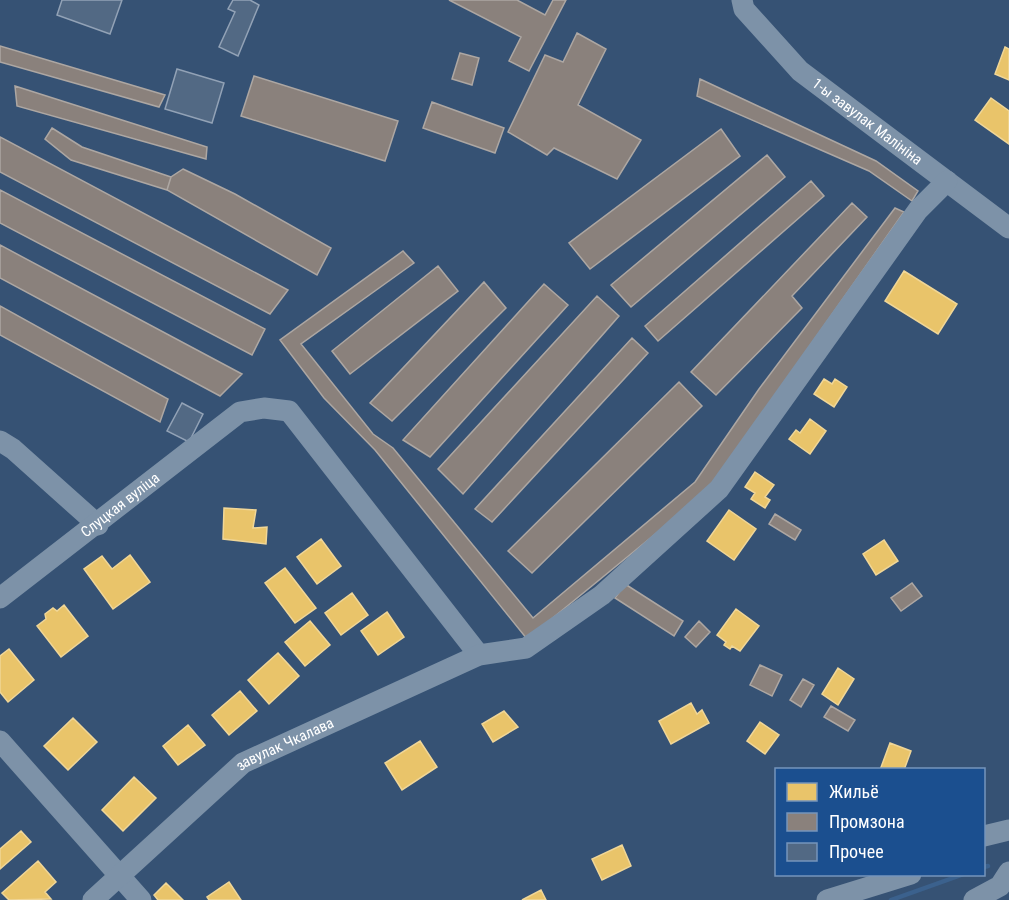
<svg xmlns="http://www.w3.org/2000/svg" width="1009" height="900" viewBox="0 0 1009 900" font-family="'Roboto Condensed',sans-serif">
<style>
.homes{fill:#e9c46a;stroke:#f0d697;stroke-width:1.5}
.industry{fill:#8a817c;stroke:#ada7a3;stroke-width:1.5}
.lines{fill:none;stroke-linecap:round;stroke-linejoin:round}
.stream{stroke:#3b618d;stroke-width:4.5}
.building{fill:#526984;stroke:#92a2b6;stroke-width:1.5}
.minor{stroke:#7d92a8;stroke-width:21}
.labels{text-anchor:middle;dominant-baseline:central;stroke-width:6;stroke-linejoin:round;paint-order:stroke}
.street-label{font-size:15px;fill:#fff;stroke:#1b4f8f}
</style>
<rect width="100%" height="100%" fill="#365274"/>
<path class="homes" d="M1005,47L1009,49V80L995,74Z
M991,98L1009,111V144L975,120Z
M904,271L957,304L938,334L885,301Z
M824,379L832,384L835,379L847,387L834,407L814,394Z
M810,419L826,431L810,454L789,439L796,430L800,433Z
M755,472L774,485L765,497L770,500L765,508L751,499L755,493L745,487Z
M224,508L256,510L253,528L267,527L266,544L223,539Z
M729,510L756,529L734,560L707,541Z
M321,539L341,566L317,584L297,557Z
M884,540L898,561L876,575L863,554Z
M130,555L150,582L113,609L84,569L102,556L112,569Z
M285,568L316,608L295,623L265,583Z
M352,593L368,615L341,635L325,613Z
M64,605L88,636L61,657L37,626L46,619L45,614L53,608L57,611Z
M736,609L759,626L740,651L732,646L730,649L724,645L726,642L717,635Z
M387,612L404,637L378,655L361,631Z
M310,621L330,645L305,666L285,642Z
M9,649L34,680L8,702L0,692V656Z
M278,653L299,676L269,704L248,680Z
M838,668L854,679L838,705L822,694Z
M240,691L257,711L229,735L212,715Z
M691,703L697,714L702,710L709,723L671,744L659,721Z
M504,711L518,727L493,742L482,724Z
M73,718L97,742L68,770L44,746Z
M760,722L779,735L765,754L747,741Z
M188,725L205,745L178,765L163,746Z
M420,741L437,767L402,790L385,763Z
M890,743L911,751L904,770H880Z
M134,777L156,798L123,831L102,810Z
M21,831L31,842L0,869V849Z
M622,845L631,866L602,880L592,859Z
M38,861L56,882L45,892L51,899L9,900L2,893Z
M229,882L241,900H209L207,897Z
M166,883L183,900H158L154,895Z
M541,890L546,900H522Z"/>
<path class="industry" d="M449,0H517L545,15L553,0H566L529,71L509,61L521,37Z
M577,33L606,49L578,105L641,140L617,179L554,148L547,155L508,132L545,55L563,62Z
M0,46L165,95L159,107L0,62Z
M460,53L479,58L472,85L452,79Z
M254,76L398,121L385,161L241,116Z
M700,79L876,161L918,191L912,201L869,171L697,96Z
M15,86L207,147L206,159L17,106Z
M432,102L504,128L495,153L423,128Z
M52,128L82,147L171,177L167,190L71,160L45,139Z
M721,129L740,156L590,269L569,243Z
M0,137L288,290L270,314L0,172Z
M767,155L785,177L631,307L611,285Z
M183,169L235,194L331,248L317,275L167,190L171,177Z
M811,181L824,196L658,341L645,326Z
M0,190L265,329L252,355L0,223Z
M852,203L867,217L792,296L802,308L716,395L691,372Z
M895,208L904,212L708,491L527,639L375,450L324,398L280,340L403,251L414,263L301,344L373,434L393,448L533,618L695,482L759,389Z
M0,245L242,374L220,396L0,278Z
M438,266L458,291L350,374L332,351Z
M484,282L506,308L392,421L370,403Z
M544,284L568,305L430,457L403,440Z
M597,296L619,316L463,494L438,469Z
M0,306L168,399L160,422L0,335Z
M632,338L648,353L492,522L475,509Z
M679,382L702,406L532,573L508,551Z
M775,514L801,530L795,540L769,524Z
M912,583L922,596L901,611L891,598Z
M625,584L683,621L674,636L615,598Z
M699,621L710,632L696,647L685,637Z
M760,665L782,675L772,696L750,685Z
M803,679L814,685L801,707L790,700Z
M831,706L855,720L848,731L824,717Z"/>
<g class="lines">
<path class="stream" d="M984,867L988,866
M891,900L964,874"/>
</g>
<path class="building" d="M62,0H122L110,34L57,15Z
M233,0H250L259,5L238,56L219,47L235,12L228,9Z
M177,69L224,83L212,123L165,109Z
M182,403L203,414L189,442L167,431Z"/>
<g class="lines">
<g class="minor">
<path id="s1" d="M742,0L744,9L800,71L1009,228"/>
<path d="M0,441L13,449L98,525"/>
<path id="s2" d="M0,598L240,412L264,408L289,411L479,655"/>
<path d="M0,741L141,900"/>
<path d="M984,836L1009,830"/>
<path id="s3" d="M93,900L243,763L479,655L526,648L602,595L719,489L918,210L947,181"/>
<path d="M827,900L911,874"/>
<path d="M974,900L1000,886L1009,872"/>
</g>
</g>
<g class="labels">
<g class="street-label">
<text stroke="none"><textPath href="#s1" startOffset="177">1-ы завулак Малініна</textPath></text>
<text stroke="none"><textPath href="#s2" startOffset="152">Слуцкая вуліца</textPath></text>
<text stroke="none"><textPath href="#s3" startOffset="249">завулак Чкалава</textPath></text>
</g>
</g>
<rect x="775" y="768" width="210" height="108" fill="#1b4f8f" stroke="#7695bc" stroke-width="1.5"/>
<rect x="787" y="783" width="30" height="18" fill="#e9c46a" stroke="#7695bc" stroke-width="1.5"/>
<text x="829" y="798" font-size="18" fill="#ffffff">Жильё</text>
<rect x="787" y="813" width="30" height="18" fill="#8a817c" stroke="#7695bc" stroke-width="1.5"/>
<text x="829" y="828" font-size="18" fill="#ffffff">Промзона</text>
<rect x="787" y="843" width="30" height="18" fill="#526984" stroke="#7695bc" stroke-width="1.5"/>
<text x="829" y="858" font-size="18" fill="#ffffff">Прочее</text>
</svg>
